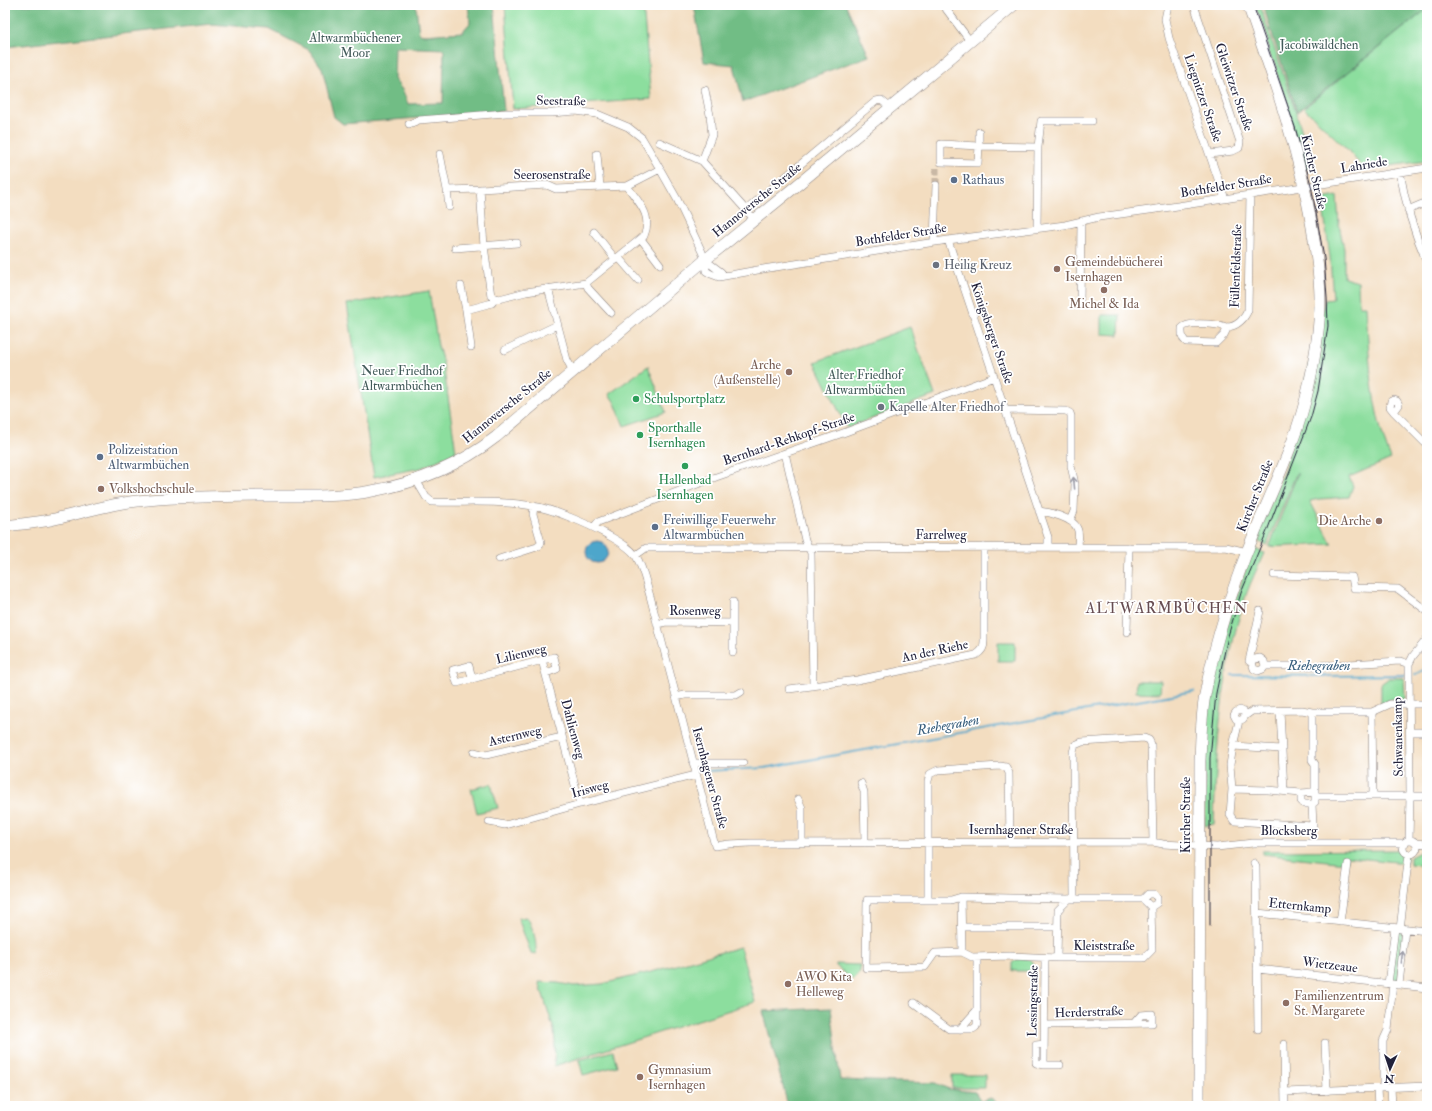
<svg xmlns="http://www.w3.org/2000/svg" width="1432" height="1111" viewBox="0 0 1432 1111" font-family="'IM FELL Double Pica',serif">
<style>
.green{fill:#8cde9e;stroke:#57806c}
.forest{fill:#71bd85;stroke:#4a7060;fill-rule:evenodd}
.water{fill:#4ea6cb;stroke:#386483}
.lines{fill:none;stroke-linecap:round;stroke-linejoin:round}
.stream{stroke:#4ea6cb;stroke-width:2}
.minor-tunnel{stroke:#c9b8a5;stroke-width:7;stroke-dasharray:7 3.5;stroke-linecap:butt}
.minor-casing{stroke:#8a807e;stroke-width:8}
.secondary-casing{stroke:#8a807e;stroke-width:12}
.minor{stroke:#fff;stroke-width:7}
.secondary{stroke:#fff;stroke-width:11}
.tram{stroke:#22223b;stroke-width:1}
.oneway{stroke:#9c9ca7}
.service-dot{fill:#5c6f8a;stroke:#fff;stroke-width:1.5}
.worship-dot{fill:#6b7280;stroke:#fff;stroke-width:1.5}
.education-dot{fill:#8d6e63;stroke:#fff;stroke-width:1.5}
.leisure-dot{fill:#2e9e5b;stroke:#fff;stroke-width:1.5}
.labels{text-anchor:middle;dominant-baseline:central;stroke-width:3.5;stroke-linejoin:round;paint-order:stroke}
.park-label{font-size:13px;fill:#425a59;stroke:#fff}
.street-label{font-size:13px;fill:#22223b;stroke:#fff}
.service-label{font-size:13px;fill:#4e5e75;stroke:#fff;text-anchor:start}
.education-label{font-size:13px;fill:#785e54;stroke:#fff;text-anchor:start}
.worship-label{font-size:13px;fill:#5b616d;stroke:#fff;text-anchor:start}
.leisure-label{font-size:13px;fill:#27864d;stroke:#fff;text-anchor:start}
.water-label{font-size:14px;font-style:italic;fill:#365d7c;stroke:#fff}
.quarter-label{font-size:15px;letter-spacing:1px;fill:#674d52;stroke:#fff}
</style>
<rect width="100%" height="100%" fill="#fff"/>
<filter id="ink" filterUnits="userSpaceOnUse"><feTurbulence type="fractalNoise" baseFrequency=".025" numOctaves="2"/><feDisplacementMap in="SourceGraphic" scale="8" xChannelSelector="R" yChannelSelector="G"/><feConvolveMatrix kernelMatrix="1 2 1 2 8 2 1 2 1" color-interpolation-filters="sRGB"/></filter>
<filter id="wash" filterUnits="userSpaceOnUse"><feTurbulence type="fractalNoise" baseFrequency=".012" numOctaves="4" result="noise"/><feDisplacementMap in="SourceGraphic" scale="16" xChannelSelector="R" yChannelSelector="G"/><feGaussianBlur stdDeviation="0.9" result="paint"/><feColorMatrix in="noise" values="0 0 0 0 0 0 0 0 0 0 0 0 0 0 0 0 0 1.4 0 .05"/><feComposite in="paint" operator="in"/></filter>
<g filter="url(#wash)">
<rect width="100%" height="100%" fill="#f3ddc0"/>
<path class="green" d="M505,5H643L651,99L513,109Z
M1252,5H1260L1300,125L1311,167L1303,169Z
M1427,9V161L1364,169L1347,149L1304,108Z
M1337,196L1339,225L1344,249V278L1358,282L1359,306H1366C1369,358 1371,411 1391,459L1349,477L1353,486L1349,497L1319,499L1310,501L1332,544L1269,547L1297,475V472L1267,545L1259,542L1261,537L1258,535L1285,468L1325,300L1333,299L1330,257L1322,199Z
M429,291L438,346L443,363L456,452L421,468L374,477L347,304Z
M1102,315H1120L1119,335L1102,334Z
M910,327L935,395L847,428L815,362Z
M648,366L666,412L624,426L615,403L609,394Z
M1253,548L1264,553C1258,567 1251,581 1246,595C1221,670 1216,747 1214,824L1205,826V731L1215,662Z
M998,642H1015V661H998Z
M1389,678H1404L1405,699H1391L1381,705V684Z
M1137,681H1161L1160,693L1136,692Z
M491,784L498,808L477,813L471,789Z
M1401,850L1407,856L1406,863L1347,857L1346,863L1262,854V851Z
M1420,852H1427V866L1410,864V857Z
M527,917C533,928 537,941 536,954L531,953L518,918Z
M1396,930L1403,931L1398,983L1390,982Z
M740,947L755,1002L554,1066L555,1043L554,1030L539,982L558,983L574,986L602,984L655,971Z
M1019,958H1028L1033,963V971H1012V963Z
M836,964L860,965V972L853,980L836,966Z
M613,1051L617,1066L583,1075L579,1060Z
M952,1075H985V1088H952Z"/>
<path class="forest" d="M5,5H416L419,34L425,35L462,32L470,23L468,5H494L504,111L343,124L334,117L322,68L309,50L269,29L211,24L5,47ZM395,47L444,49L443,103L408,104L403,91L394,79Z
M694,5H846L869,56L743,102L734,65L704,62Z
M1263,5H1427V9L1297,112Z
M831,1008L840,1080L935,1083L949,1089L975,1092L981,1101L991,1098L997,1103V1106H788L763,1011Z"/>
<path class="water" d="M586 552a11 11 0 1 1 22 0a11 11 0 1 1-22 0Z"/>
<g class="lines">
<path class="stream" d="M1232,675L1324,676L1405,675
M1415,675L1427,669
M705,771L764,768L1194,691"/>
</g>
</g>
<g filter="url(#ink)">
<g class="lines">
<path class="minor-tunnel" d="M936,185V168"/>
<defs>
<path id="minor" d="M946,5V9L970,41
M1168,5L1165,19L1169,38L1225,199
M1194,5L1240,142L1239,148L1233,151L1210,154
M409,124L419,120L506,113H552L576,111L597,114L628,127L642,138L648,148L677,199L702,252L705,260L706,271L711,274L719,277L763,269L865,253L948,240L1065,225L1099,217L1171,207L1427,168
M979,132V146L1038,147
M659,142L702,161L754,219
M941,144L979,146L978,163L941,162Z
M440,154L447,190
M597,154L600,187
M702,161L712,135L710,115L705,90
M1400,172C1405,203 1414,233 1427,262
M627,186C639,203 653,215 644,236L586,283L526,292L499,299L491,296L484,246L480,189L547,185L556,189L627,186L660,169
M449,207L447,190L480,189
M746,210L876,101L881,100L891,108
M1408,210L1427,202
M1037,228L1038,147L1041,121H1092
M594,232L616,260
M641,239L660,264
M948,240L1048,537V547
M934,242L936,185
M455,248L517,243
M619,258L638,280
M705,260L721,272L724,276
M586,283L588,288L611,313
M461,286L466,310L492,303L495,299
M548,288L567,360L573,371
M1080,304L1081,222
M466,310L471,347
M1228,327L1224,335L1216,343L1186,342C1181,338 1182,333 1182,328C1187,321 1210,324 1218,325C1222,325 1224,327 1227,327C1237,327 1245,318 1248,310L1250,195
M505,350L557,325
M1006,410L1066,411L1070,413L1071,416V466L1075,484L1074,511L1070,521
M1394,412L1399,405L1397,401L1394,400L1391,401L1390,407L1394,412L1427,445
M785,453L805,540L811,553L813,686
M416,480L426,497L432,502C466,503 500,500 533,506C553,509 588,524 606,534C616,540 629,546 636,556C643,567 646,583 650,596L715,846L729,844L751,843L1153,842L1163,844L1217,847L1253,843H1405
M1039,511C1049,512 1073,518 1077,528C1080,533 1078,541 1078,547
M594,527L598,522L716,477L843,433L994,377
M636,555L646,548L1226,547L1247,552
M499,559L537,547L540,545L541,542L533,514L534,506
M1274,575L1352,577L1354,588L1398,589L1427,611
M733,602V623
M657,624L666,622L733,623V652
M1127,632L1129,547
M542,660L580,804
M1252,663L1249,661L1260,611
M1265,666L1263,669L1258,671L1254,669L1252,663L1255,659L1260,658L1264,661L1265,666H1314L1400,661L1409,664
M472,678L469,666L453,670L457,683L554,657L557,669L546,673
M789,689L857,680L976,655C982,651 984,648 984,641V547
M676,697L685,695H736L741,692
M1280,711L1284,791
M1372,712L1373,795
M1245,716L1243,719L1239,721L1236,719L1234,715L1236,712L1240,710L1244,712L1245,716L1252,711L1302,710L1312,712H1372L1390,704H1424L1427,703
M1239,721L1233,746L1230,765L1232,789L1268,790L1301,793L1315,792
M1410,732H1427
M1233,746L1281,749
M474,752L486,755L562,737
M693,763H743
M861,783L864,792L865,843
M1232,789L1230,815L1234,821L1313,826L1312,804
M1301,793V801L1304,804H1312L1315,802V764L1312,760V712
M1315,796H1427
M798,799L802,808V843
M489,822L505,825L580,804L696,775
M1409,840L1410,795L1409,664L1413,656L1427,639
M1403 847a7 7 0 1 1 14 0a7 7 0 1 1-14 0Z
M1416,843L1427,844
M1254,863L1256,867L1258,1029
M961,897L962,952
M1074,899L1073,752L1075,745L1082,742L1144,738L1149,740L1151,744L1153,842
M1143,899L1148,894H1154L1157,898V903L1151,907
M928,900V781L930,774L938,770L1000,766L1006,767L1009,773L1010,842
M1257,913L1427,931
M1340,922L1348,864
M961,927H1058
M1400,929L1409,854
M1045,958L1044,1065H1060
M1057,958H1144L1152,950L1151,907L1143,899H1069L961,897L951,900H867L866,968L925,967L935,953L962,952L972,957L1010,956L1057,958L1058,910L1069,899
M1257,969L1427,988
M1388,984L1395,928
M1399,985L1405,929
M914,1003L949,1029H973L976,1027L977,1024V957
M1045,1025L1152,1023V1014L1141,1015L1134,1023
M960,1029L977,1010
M1325,1043L1327,1091
M1284,1044L1285,1106
M1044,1065L1036,1063V1045L1044,1044
M1383,1088V1041L1388,1030L1393,984
M1391,1088L1392,1106
M1377,1089L1378,1106
M1285,1092L1427,1086"/>
<path id="secondary" d="M5,526C20,524 35,523 50,520C82,513 115,502 148,500C191,496 235,496 278,496C310,496 341,497 372,491C417,483 460,465 496,437L705,260L801,182L1014,5
M1199,1106L1200,761C1201,739 1201,717 1205,695C1213,649 1227,605 1243,562C1265,503 1296,447 1309,385C1315,357 1320,328 1320,299C1320,279 1317,259 1314,240C1302,159 1275,82 1248,5"/>
</defs>
<use href="#minor" class="minor-casing"/>
<use href="#secondary" class="secondary-casing"/>
<use href="#minor" class="minor"/>
<use href="#secondary" class="secondary"/>
<path class="tram" d="M1210,926V758L1216,693L1228,636L1241,593L1267,531L1311,417L1318,391L1328,326L1327,298L1324,258L1311,185L1295,127L1253,5"/>
</g>
<defs><path id="oneway-shaft" d="M-6 0H5M1.5-3L5.5 0L1.5 3" fill="none" stroke-width="1.6" stroke-linecap="round" stroke-linejoin="round"/></defs>
<g class="oneway">
<use href="#oneway-shaft" transform="translate(1074 483) rotate(-96)"/>
<use href="#oneway-shaft" transform="translate(1402 957) rotate(-84)"/>
</g>
</g>
<g class="service-dot">
<circle cx="954" cy="180" r="4"/>
<circle cx="100" cy="457" r="4"/>
<circle cx="655" cy="527" r="4"/>
</g>
<g class="worship-dot">
<circle cx="936" cy="265" r="4"/>
<circle cx="881" cy="407" r="4"/>
</g>
<g class="education-dot">
<circle cx="1057" cy="269" r="4"/>
<circle cx="1104" cy="290" r="4"/>
<circle cx="789" cy="372" r="4"/>
<circle cx="101" cy="489" r="4"/>
<circle cx="1379" cy="521" r="4"/>
<circle cx="788" cy="984" r="4"/>
<circle cx="1286" cy="1003" r="4"/>
<circle cx="640" cy="1077" r="4"/>
</g>
<g class="leisure-dot">
<circle cx="636" cy="399" r="4"/>
<circle cx="640" cy="435" r="4"/>
<circle cx="685" cy="466" r="4"/>
</g>
<g class="labels">
<g class="park-label">
<text x="355" y="38">Altwarmbüchener<tspan x="355" dy="15">Moor</tspan></text>
<text x="1319" y="45">Jacobiwäldchen</text>
<text x="402" y="371">Neuer Friedhof<tspan x="402" dy="15">Altwarmbüchen</tspan></text>
<text x="865" y="375">Alter Friedhof<tspan x="865" dy="15">Altwarmbüchen</tspan></text>
</g>
<g class="street-label">
<text transform="translate(1234 87) rotate(71)">Gleiwitzer Straße</text>
<text transform="translate(1203 98) rotate(71)">Liegnitzer Straße</text>
<text transform="translate(561 101) rotate(1)">Seestraße</text>
<text transform="translate(1364 165) rotate(-9)">Lahriede</text>
<text transform="translate(1314 172) rotate(77)">Kircher Straße</text>
<text x="552" y="175">Seerosenstraße</text>
<text transform="translate(1226 186) rotate(-9)">Bothfelder Straße</text>
<text transform="translate(757 200) rotate(-39)">Hannoversche Straße</text>
<text transform="translate(901 235) rotate(-9)">Bothfelder Straße</text>
<text transform="translate(1236 266) rotate(-88)">Füllenfeldstraße</text>
<text transform="translate(992 333) rotate(71)">Königsberger Straße</text>
<text transform="translate(507 406) rotate(-39)">Hannoversche Straße</text>
<text transform="translate(789 439) rotate(-19)">Bernhard-Rehkopf-Straße</text>
<text transform="translate(1255 496) rotate(-68)">Kircher Straße</text>
<text x="941" y="535">Farrelweg</text>
<text x="695" y="611">Rosenweg</text>
<text transform="translate(935 651) rotate(-12)">An der Riehe</text>
<text transform="translate(521 654) rotate(-13)">Lilienweg</text>
<text transform="translate(573 729) rotate(75)">Dahlienweg</text>
<text transform="translate(515 736) rotate(-13)">Asternweg</text>
<text transform="translate(1398 737) rotate(-91)">Schwanenkamp</text>
<text transform="translate(710 778) rotate(75)">Isernhagener Straße</text>
<text transform="translate(590 789) rotate(-15)">Irisweg</text>
<text transform="translate(1186 815) rotate(-90)">Kircher Straße</text>
<text x="1021" y="830">Isernhagener Straße</text>
<text x="1289" y="831">Blocksberg</text>
<text transform="translate(1300 906) rotate(6)">Etternkamp</text>
<text x="1104" y="946">Kleiststraße</text>
<text transform="translate(1330 965) rotate(7)">Wietzeaue</text>
<text transform="translate(1033 1001) rotate(-89)">Lessingstraße</text>
<text transform="translate(1089 1012) rotate(-2)">Herderstraße</text>
</g>
<g class="service-label">
<text x="962" y="180">Rathaus</text>
<text x="108" y="450">Polizeistation<tspan x="108" dy="15">Altwarmbüchen</tspan></text>
<text x="663" y="520">Freiwillige Feuerwehr<tspan x="663" dy="15">Altwarmbüchen</tspan></text>
</g>
<g class="education-label">
<text x="1065" y="262">Gemeindebücherei<tspan x="1065" dy="15">Isernhagen</tspan></text>
<text x="1104" y="304" text-anchor="middle">Michel &amp; Ida</text>
<text x="781" y="365" text-anchor="end">Arche<tspan x="781" dy="15">(Außenstelle)</tspan></text>
<text x="109" y="489">Volkshochschule</text>
<text x="1371" y="521" text-anchor="end">Die Arche</text>
<text x="796" y="977">AWO Kita<tspan x="796" dy="15">Helleweg</tspan></text>
<text x="1294" y="996">Familienzentrum<tspan x="1294" dy="15">St. Margarete</tspan></text>
<text x="648" y="1070">Gymnasium<tspan x="648" dy="15">Isernhagen</tspan></text>
</g>
<g class="worship-label">
<text x="944" y="265">Heilig Kreuz</text>
<text x="889" y="407">Kapelle Alter Friedhof</text>
</g>
<g class="leisure-label">
<text x="644" y="399">Schulsportplatz</text>
<text x="648" y="428">Sporthalle<tspan x="648" dy="15">Isernhagen</tspan></text>
<text x="685" y="480" text-anchor="middle">Hallenbad<tspan x="685" dy="15">Isernhagen</tspan></text>
</g>
<g class="water-label">
<text x="1319" y="665">Riehegraben</text>
<text transform="translate(948 725) rotate(-10)">Riehegraben</text>
</g>
<g class="quarter-label">
<text x="1167" y="608">ALTWARMBÜCHEN</text>
</g>
</g>
<rect width="1432" height="1111" fill="none" stroke="#fff" stroke-width="20"/>
<g transform="translate(1390 1069) rotate(183)" stroke="#ffffff" stroke-width="3" paint-order="stroke">
<path d="M0-3L7 15L0 10L-7 15Z" fill="#22223b"/>
<text y="-6" font-size="11" font-weight="bold" text-anchor="middle" fill="#22223b">N</text>
</g>
</svg>
